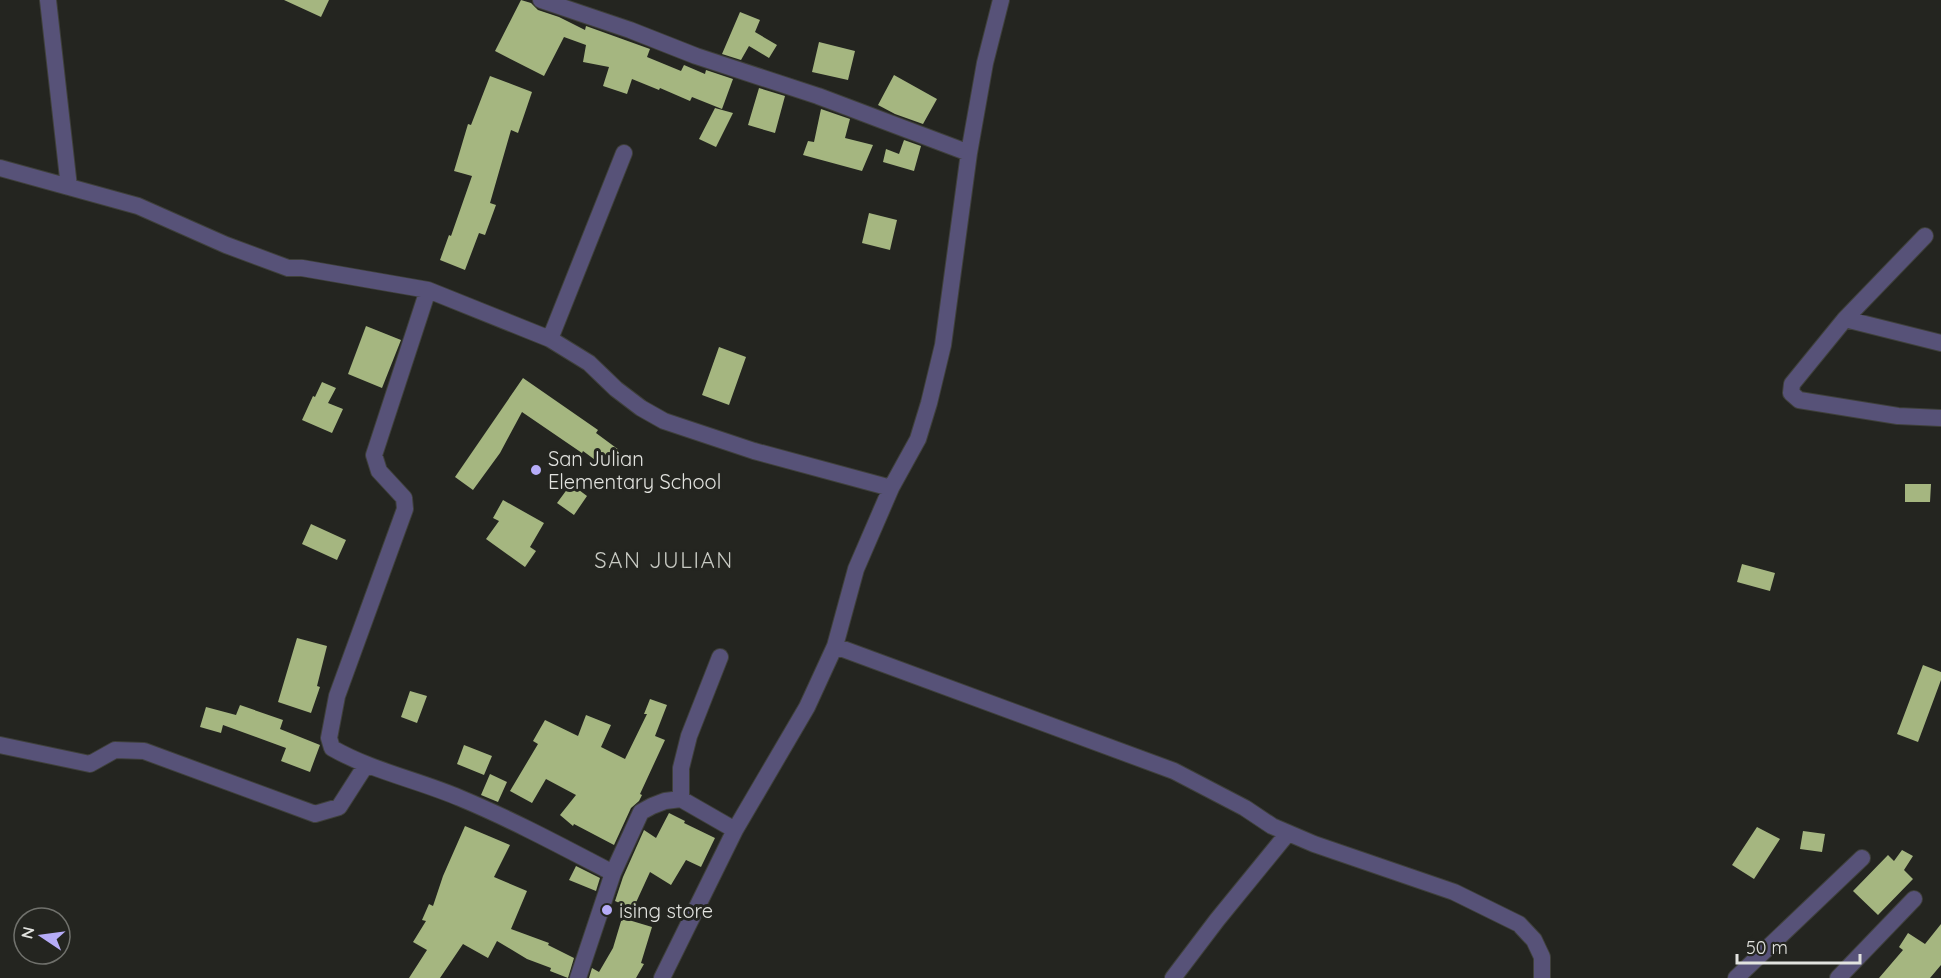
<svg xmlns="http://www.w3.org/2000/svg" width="1941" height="978" viewBox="0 0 1941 978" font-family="Quicksand,sans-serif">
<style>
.building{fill:#a5b680}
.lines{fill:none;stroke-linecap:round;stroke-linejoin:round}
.street-casing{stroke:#3f403b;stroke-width:18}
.street{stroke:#575278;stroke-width:16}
.poi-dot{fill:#b6acf8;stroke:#242520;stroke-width:2}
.labels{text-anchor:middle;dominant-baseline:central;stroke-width:6;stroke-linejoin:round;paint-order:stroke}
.poi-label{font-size:20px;fill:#e2e3df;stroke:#242520;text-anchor:start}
.quarter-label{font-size:22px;letter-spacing:1.5px;fill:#c8cac3;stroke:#242520}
</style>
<rect width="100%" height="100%" fill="#242520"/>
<path class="building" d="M284,0H329L321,17Z
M521,0L531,3L538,10L559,17L585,30L586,26L650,49L647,57L681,71L684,65L705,74L706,70L733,79L722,109L692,97L690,101L660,88L659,90L632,79L627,94L603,86L609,67L583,62L586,45L564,37L544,76L495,51Z
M740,12L760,20L755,32L777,45L769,58L749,46L741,60L722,54Z
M819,42L855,51L848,80L812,72Z
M894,75L937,99L923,124L895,114L878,105Z
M490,76L532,92L518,133L511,130L490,203L496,205L485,235L479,233L465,270L440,260L449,235L451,236L472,176L454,171L468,124L471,125Z
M759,88L785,96L775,133L748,125Z
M715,108L733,113L716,147L699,139Z
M821,109L850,119L845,138L873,145L862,171L803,155L808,141L814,142Z
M904,140L921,146L914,171L883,162L886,149L899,154Z
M869,213L897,220L890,250L862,243Z
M366,326L401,340L382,388L348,374Z
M719,347L746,357L729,405L702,395Z
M523,378L598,430L596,433L619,450L606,468L583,451L582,453L522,412L500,453L473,490L455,477Z
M322,382L336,388L328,403L343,409L332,433L302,420L313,396L315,397Z
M571,484L587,496L574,515L557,503Z
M1905,484H1931L1930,502H1905Z
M503,500L544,523L530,547L536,551L525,567L486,539L499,521L493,518Z
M311,524L346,540L337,560L302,544Z
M1742,564L1775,573L1770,591L1737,582Z
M297,638L327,646L317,686L320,687L311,713L278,702Z
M1923,665L1941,672V680L1918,742L1897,734Z
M410,691L427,696L417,723L401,717Z
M650,699L667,705L655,736L665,740L640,794L642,795L639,801L631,808L614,845L574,824L573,826L560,815L576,795L546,779L532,803L510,791L538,744L533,741L545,720L578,736L586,715L611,725L601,747L625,759L647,714H644Z
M240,705L283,720L280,729L320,745L310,772L281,761L286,748L223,725L221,733L200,727L206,707L236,715Z
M464,745L492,756L484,775L457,764Z
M490,774L507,782L498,802L481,795Z
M669,813L685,821L684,823L715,838L701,867L686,860L671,885L650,872L633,909L615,901L623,877L644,830L656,838Z
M465,826L510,845L494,877L527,891L511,929L549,943L548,945L574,958L568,978L550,971L551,968L527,959L497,941L488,958L463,944L440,978H409L427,950L413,942L426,921L422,920L429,904L433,906L443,876Z
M1757,827L1780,839L1754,879L1732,865Z
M1803,831L1825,834L1822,852L1800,849Z
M1902,850L1913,856L1904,870L1913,879L1878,915L1853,891L1888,855L1894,861Z
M576,866L600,878L596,891L569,880Z
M622,918L652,927L641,963L644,964L636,978H589L592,968L599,972L613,948Z
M1941,924V965L1930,978H1879L1903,950L1899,947L1908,933L1925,944Z"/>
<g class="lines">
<defs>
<path id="street" d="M48,0L69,187
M541,0L630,30L696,56L818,96L969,153
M0,168L138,206L226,245L288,268H302L428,290L550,339L589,363L616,389L641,408L664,421L754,451L891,488
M1925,236L1845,319L1792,384L1791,393L1799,400L1898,416L1941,418
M428,290L374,455L379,471L404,498L405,509L337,696L329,738L332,748C372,771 418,780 460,798C513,820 563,847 613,873L578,978
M1845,319L1941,343
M550,339L624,153
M835,646L1174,771L1245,808L1272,826L1314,844L1454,892L1519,924L1534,940L1542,957V978
M0,745L90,764L115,750L144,751L315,814L339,807L366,765
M681,799V768L689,736L720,657
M613,873L641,812L652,806L665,801L681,799L735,830
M662,978L735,830L807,707L835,646L856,569L891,488L918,439L929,403L943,345L969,153L985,63L1001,0
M1173,978L1217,920L1288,833
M1736,978L1862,858
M1838,978L1914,899"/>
</defs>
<use href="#street" class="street-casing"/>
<use href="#street" class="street"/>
</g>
<g class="poi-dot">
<circle cx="536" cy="470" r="6"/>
<circle cx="607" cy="910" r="6"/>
</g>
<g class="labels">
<g class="poi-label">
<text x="548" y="458">San Julian<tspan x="548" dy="23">Elementary School</tspan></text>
<text x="619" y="910">ising store</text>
</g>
<g class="quarter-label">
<text x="664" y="560">SAN JULIAN</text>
</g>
</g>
<g transform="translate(42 936) rotate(283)"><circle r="28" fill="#242520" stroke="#70716c" stroke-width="1.5"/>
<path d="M0-4.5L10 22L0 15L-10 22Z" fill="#b6acf8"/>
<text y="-9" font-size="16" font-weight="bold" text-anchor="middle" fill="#e2e3df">N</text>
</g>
<path d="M1737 954v9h123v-9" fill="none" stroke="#e2e3df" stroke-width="3"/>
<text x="1746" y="954" font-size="18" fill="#e2e3df" stroke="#242520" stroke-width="4.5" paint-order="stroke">50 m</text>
</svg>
